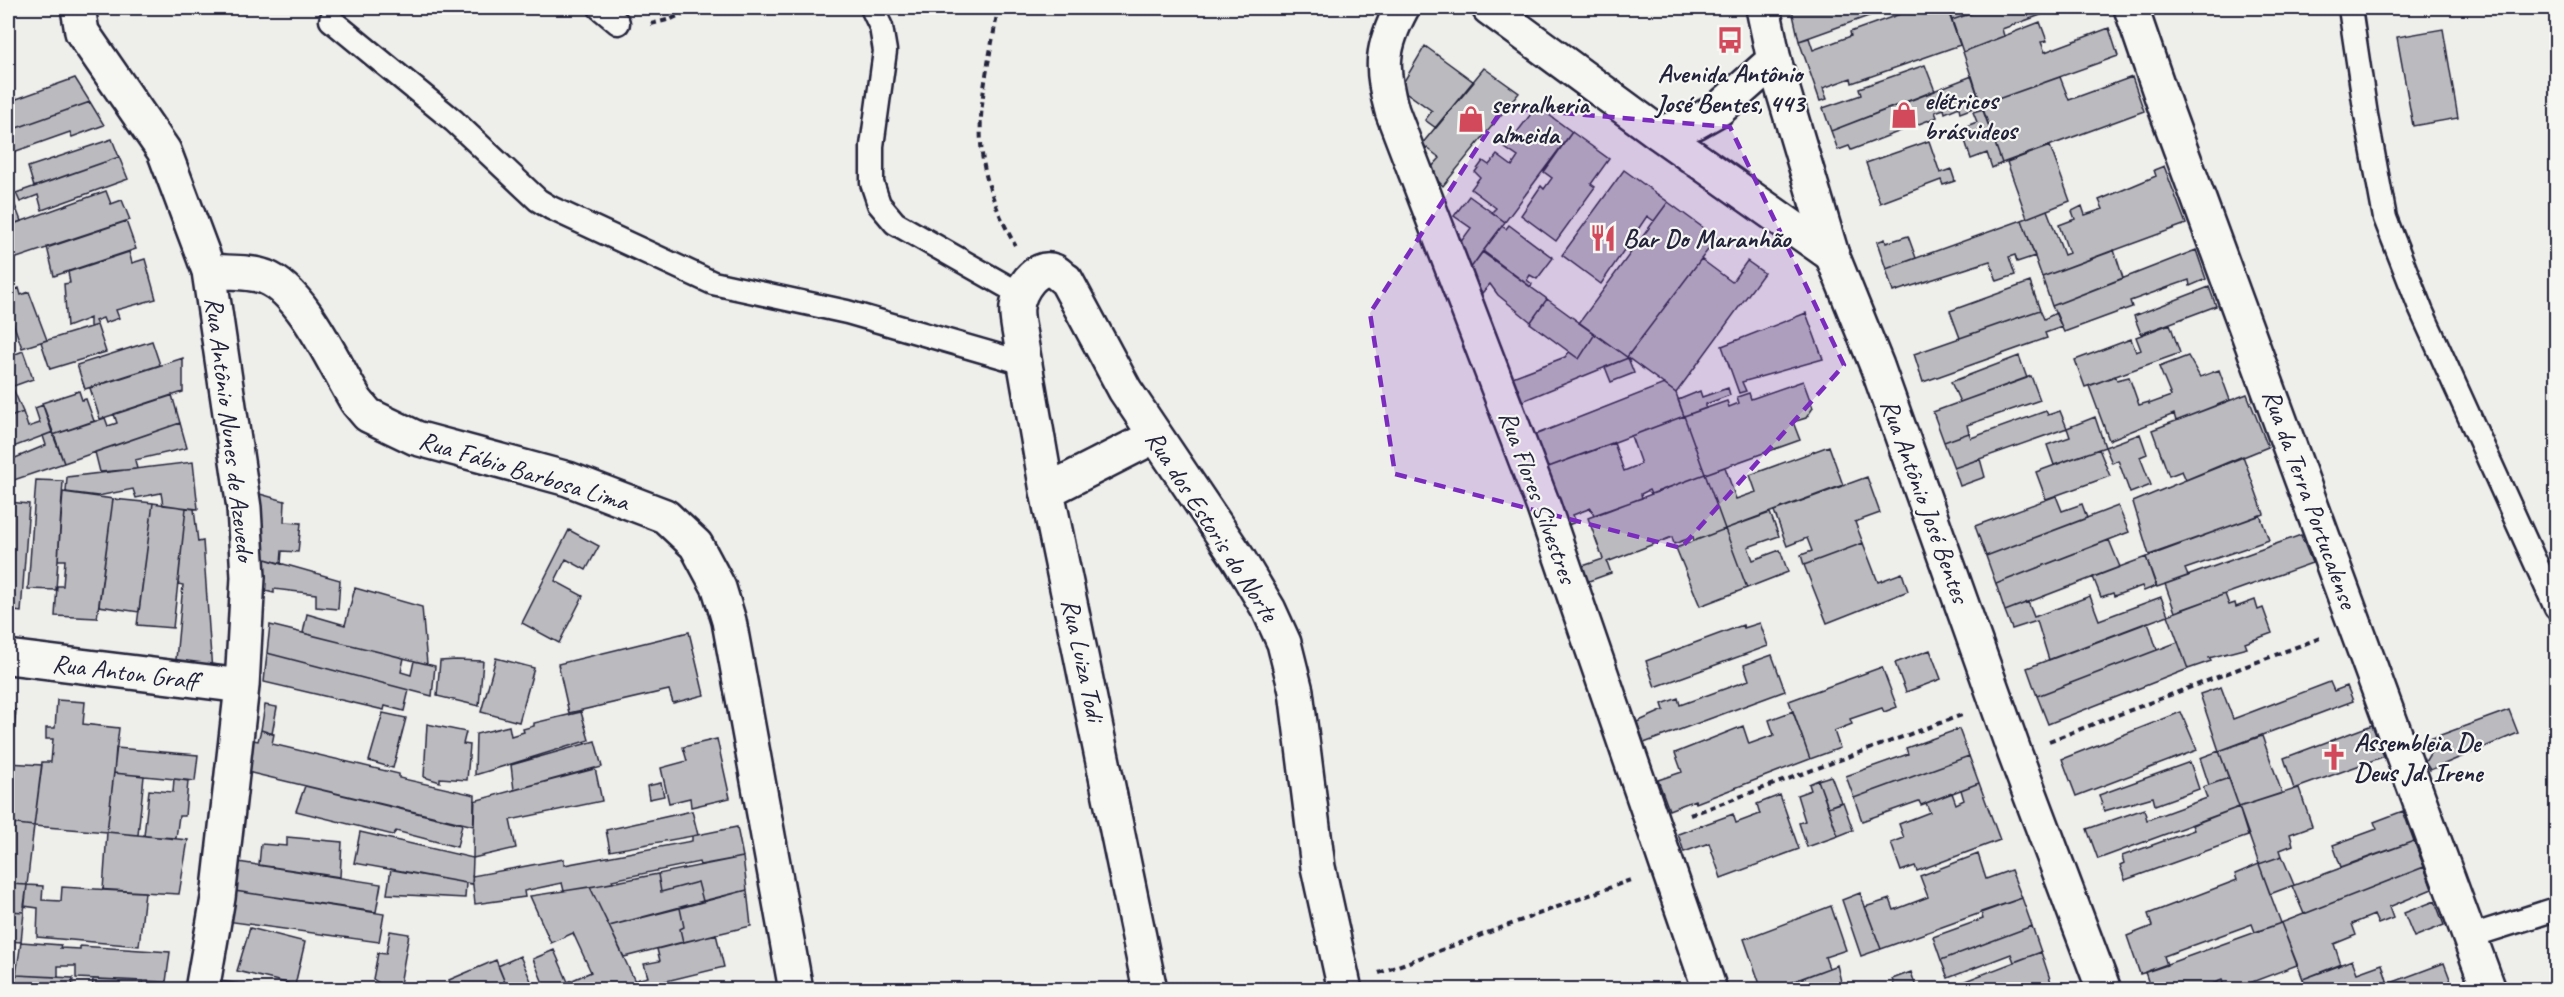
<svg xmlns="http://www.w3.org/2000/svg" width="2564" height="997" viewBox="0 0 2564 997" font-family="Caveat,sans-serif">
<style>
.building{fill:#bbbbbf;stroke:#22223b;stroke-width:1.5}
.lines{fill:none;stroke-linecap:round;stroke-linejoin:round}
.lane-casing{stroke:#22223b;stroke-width:27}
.street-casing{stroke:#22223b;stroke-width:38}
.secondary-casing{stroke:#22223b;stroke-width:38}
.path{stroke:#22223b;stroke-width:4;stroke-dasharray:6 4.5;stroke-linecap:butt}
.lane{stroke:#f6f6f2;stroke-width:22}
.street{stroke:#f6f6f2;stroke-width:33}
.secondary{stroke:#f6f6f2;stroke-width:33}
.marked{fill:#7b2cbf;fill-opacity:0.2;stroke:#7b2cbf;stroke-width:4.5;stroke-dasharray:12 8;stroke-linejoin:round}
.labels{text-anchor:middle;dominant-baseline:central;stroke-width:4.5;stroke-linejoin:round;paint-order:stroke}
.poi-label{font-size:26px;font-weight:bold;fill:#22223b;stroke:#f6f6f2;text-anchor:start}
.street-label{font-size:26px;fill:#22223b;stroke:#f6f6f2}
</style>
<rect width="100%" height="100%" fill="#eeeeeb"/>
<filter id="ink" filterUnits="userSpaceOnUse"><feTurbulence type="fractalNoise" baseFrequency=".0167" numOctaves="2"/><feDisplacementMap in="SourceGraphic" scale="12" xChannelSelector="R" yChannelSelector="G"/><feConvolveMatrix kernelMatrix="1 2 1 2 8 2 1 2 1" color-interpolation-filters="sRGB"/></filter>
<g filter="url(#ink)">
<path class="building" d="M1798,8H1891L1799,41L1792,10Z
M1917,8H1947L1960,45L1852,83L1851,78L1823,88L1827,99L1820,101L1799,41L1809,38L1813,50L1851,36L1850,32Z
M1947,8H1987L1952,20Z
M1987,8H2060L2002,29L2004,36L1963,52L1952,20Z
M2040,22L2047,41L2041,42L2045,52L2109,28L2118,56L1981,105L1963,52Z
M2443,29L2458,118L2413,126L2397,37Z
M1425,46L1474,82L1436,128L1425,120L1432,111L1400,88Z
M1925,65L1935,91L1831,131L1823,108L1861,95L1859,88Z
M1484,68L1519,93L1443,186L1436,179L1431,168L1440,158L1422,144Z
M1972,76L1981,105L1960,113L1959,107L1945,113L1944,109L1935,112L1937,117L1851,150L1849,146L1838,150L1831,131Z
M2060,77L2069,100L2132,77L2144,111L2002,163L1981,105Z
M75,78L90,102L8,131V102Z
M90,102L104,125L72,137L70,132L8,154V131Z
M1537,106L1572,132L1505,222L1492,212L1496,208L1471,189L1480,177L1475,172L1483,161L1489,165L1497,155L1512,166L1518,157L1505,148Z
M1983,109L2002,163L1992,168L1987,153L1971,159L1961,128L1977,122L1973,112Z
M1572,132L1609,159L1591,184L1595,187L1556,241L1521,215L1541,186L1544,189L1552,178L1544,172Z
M112,139L119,157L34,187L28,167Z
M1929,141L1940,173L1951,169L1955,181L1943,185L1941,180L1880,203L1866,163Z
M2050,146L2070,201L2027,218L2007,162Z
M119,157L128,179L42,210L38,195L20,202L16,193Z
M2164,166L2186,224L2042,277L2022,220L2047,210L2064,255L2069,253L2059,225L2075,219L2072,211L2082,206L2085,215L2103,209L2099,200L2156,176L2154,170Z
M1624,170L1668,202L1654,221L1647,216L1601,284L1562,255Z
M106,191L111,204L122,200L130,220L8,261V226Z
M11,195L21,221L8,226V196Z
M1469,196L1505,222L1470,269L1460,243L1471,228L1454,216Z
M1668,202L1717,238L1627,357L1579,323Z
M2022,220L2035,256L2017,262L2015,255L2009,257L2015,275L1997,281L1990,261L1893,292L1886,269Z
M126,221L136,249L54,276L47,247Z
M1509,225L1553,258L1537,279L1530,275L1527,280L1532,284L1531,287L1483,251L1502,226L1506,229Z
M1908,236L1916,258L1886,269L1877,242L1885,239L1886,243Z
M2114,250L2123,278L2052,306L2042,277Z
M2196,250L2206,279L2190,286L2189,280L2169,287L2130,301L2132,307L2064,332L2052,306Z
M129,252L132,263L145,259L156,299L116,310L119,318L105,323L103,318L95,321L97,325L90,327V318L67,327L64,284L70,283L68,272Z
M1482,252L1547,299L1531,322L1498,295L1490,284L1482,293L1476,286L1470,269Z
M1701,259L1732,282L1747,261L1764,273L1676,393L1627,357Z
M2030,282L2040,310L1960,338L1950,311Z
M2209,287L2216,306L2141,334L2134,316Z
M19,288L21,295L29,292L47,340L22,348L8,309V292Z
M1547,299L1595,334L1579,359L1530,323Z
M2040,310L2044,319L2056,313L2062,327L2045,333L2047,338L1923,382L1914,354Z
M1806,313L1823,359L1742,382L1746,391L1739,393L1722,346Z
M2170,324L2180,353L2085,387L2075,360L2131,339L2136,352L2141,350L2136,337Z
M97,325L106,352L50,369L41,342Z
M1595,334L1628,358L1520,402L1510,378L1565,357L1569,352L1579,359Z
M152,341L160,365L85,389L77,365Z
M23,351L33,379L8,388V357Z
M2019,356L2027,378L1960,402L1951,382Z
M2188,356L2200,377L2219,370L2230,400L2176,421L2174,414L2109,440L2089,386L2115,376L2117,380L2129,377L2139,405L2149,402V404L2171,396L2159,367Z
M183,358V392L100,419L90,388Z
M1628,358L1634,373L1611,382L1605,367Z
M2031,376L2040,400L1967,425L1969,433L1944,442L1933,412Z
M1803,381L1813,408L1806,418L1793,422L1800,440L1705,474L1684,416L1727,401L1729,407L1739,403L1737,397L1749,393L1751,399Z
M1664,384L1676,393L1684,416L1543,469L1532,436Z
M12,386L23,412L8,418V388Z
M1728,388L1730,395L1706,404V408L1684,416L1678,400L1700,391L1702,397Z
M79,391L82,400L86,399L94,421L53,435L42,403Z
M2247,394L2268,447L2186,480L2182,471L2169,476L2152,430Z
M172,395L180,423L64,463L53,435L105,418L108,426L117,423L114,414Z
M43,405L53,432L8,449V418L23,412L28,427L40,423L35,408Z
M2046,411L2048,415L2060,411L2067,428L1954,468L1944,442L1969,433L1971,438Z
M1684,416L1705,474L1651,494L1649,490L1641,494L1642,498L1594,515L1591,508L1573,515L1576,522L1565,526L1543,469L1614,443L1624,471L1641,464L1631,436Z
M2095,417L2105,447L2054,465L2047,445L2070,437L2067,428Z
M180,423L187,448L135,460L137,469L100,472L95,452Z
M53,432L64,463L8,482V461L46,445L43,436Z
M2140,434L2147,454L2140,457L2151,485L2130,493L2118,460L2112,463L2105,447Z
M1829,446L1843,485L1725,529L1705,474L1725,467L1736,499L1756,492L1750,475Z
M2099,449L2110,476L2046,499L2036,472Z
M2243,456L2264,514L2149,555L2133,502Z
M1980,459L1985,477L1960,486L1954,468Z
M193,462L198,509L163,505L161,493L136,498L133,489L98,496L66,492L67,477Z
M1705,474L1725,529L1694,541L1693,537L1674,544L1672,537L1607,562L1611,573L1586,582L1580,567L1603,559L1588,518Z
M1867,477L1880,513L1855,522L1863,543L1804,565L1801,555L1812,551L1807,538L1787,546L1774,511Z
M36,480L63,481L56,590L28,589Z
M63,492L113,499L97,618L55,616L57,586H63L65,560H58Z
M260,494L285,501L284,522L301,523L298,552L282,551L281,564L262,558L263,541H256Z
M2056,496L2062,511L2082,504L2087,518L1986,556L1975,526Z
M113,499L153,503L139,612L99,606Z
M8,502L29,504L21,612L8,610Z
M153,503L186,508L173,628L137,625Z
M2118,506L2129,532L1996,584L1986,556Z
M186,508L194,509L198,542L203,541L212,672L175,670L183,585L178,584Z
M1770,513L1779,536L1748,547L1753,560L1780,550L1788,572L1747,588L1725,529Z
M2260,515L2269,540L2185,569L2188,576L2157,587L2146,557Z
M1725,529L1747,588L1700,606L1676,548Z
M569,530L599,546L586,570L566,559L555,581L583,596L559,643L522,623Z
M2301,535L2312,563L2175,612L2165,584Z
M2109,540L2120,567L2005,611L1996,584Z
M1863,543L1878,582L1902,573L1908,591L1827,623L1804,565Z
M255,556L340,580L338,609L316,607V594L274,589V593L253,588Z
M2146,557L2156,586L2144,591L2142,586L2114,596L2113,593L2101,597L2093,577Z
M355,588L422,607L427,664L303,633L307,614L345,625Z
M2225,594L2229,605L2235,603L2236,607L2255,600L2258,610L2263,608L2272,633L2245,643L2247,648L2209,658L2211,661L2188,669L2168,615Z
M2090,596L2099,620L2161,597L2168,615L2049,660L2037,621L2012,629L2005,611L2028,602L2034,617Z
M2148,622L2157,650L2037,696L2027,668Z
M1760,623L1768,646L1655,687L1646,661L1743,625L1744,628Z
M270,625L404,658L401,672L411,675L414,661L435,666L432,696L267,653Z
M689,632L704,695L673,703L669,690L569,713L558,664Z
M2178,642L2188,669L2048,724L2037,696Z
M1930,650L1941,679L1906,692L1895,663Z
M267,653L409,690L404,711L385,706L384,710L264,682Z
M1772,655L1785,691L1644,743L1637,722L1664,710L1662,704L1678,698L1680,705L1749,680L1744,665Z
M496,658L534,668L519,722L481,712Z
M456,660L483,661L479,706L437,696L440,661Z
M1882,667L1897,707L1884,712L1882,708L1850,719L1852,724L1834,731L1840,748L1810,759L1789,701Z
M2330,682L2334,691L2347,686L2353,701L2219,751L2200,694L2221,687L2233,719Z
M57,700L85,702L83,724L119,728L107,832L34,826L42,762H51L53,739H46V728H55Z
M265,705L277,707L272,734L261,730Z
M8,709L16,710L11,763H8Z
M2509,710L2518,733L2430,770L2425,762L2431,752L2427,740Z
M1793,711L1810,759L1696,803L1695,800L1669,810L1658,780L1682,772L1675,753L1743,726L1749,744L1774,735L1769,720Z
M581,712L589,740L475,775L476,734L509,726L511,736L524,732L523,729L534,726V723Z
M2181,712L2197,750L2076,796L2062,759Z
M383,713L406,718L393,768L369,761Z
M427,724L466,732L463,744L470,745L467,780L440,778V782L424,777Z
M2372,725L2385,756L2294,789L2284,758Z
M1959,729L1969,756L1854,798L1846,776L1908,754L1906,748Z
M261,730L274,734L272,744L399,774V778L475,795L474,826L247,772L253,740L258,741Z
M2262,736L2282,793L2239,807L2219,751Z
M717,739L730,798L691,807L690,798L669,803L661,768L687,761L683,747Z
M595,741L602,767L514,790L511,765Z
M116,748L198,755L195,781L114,773Z
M2219,751L2229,778L2209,785L2200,758Z
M1969,756L1979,783L1921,805L1919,801L1862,821L1854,798Z
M2190,762L2199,789L2155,805L2153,797L2104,811L2099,795Z
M8,763L42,765L34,826L8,823Z
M595,768L602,801L510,820L516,848L473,858L474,801Z
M114,773L144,776L138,835L107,832Z
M1831,776L1841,802L1828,807L1818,780Z
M2229,778L2239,807L2098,859L2087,829L2144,809L2147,820L2207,798L2203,787Z
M174,779L188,781L185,816H179L176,838L144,836L149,790L173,792Z
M1818,780L1838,836L1807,847L1799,823L1805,821L1797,795L1811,790L1809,784Z
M661,783L664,796L649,799L647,786Z
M1979,783L2000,840L1917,871L1915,866L1901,871L1891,843L1904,838L1899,824L1930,812L1926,803L1952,793L1956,804L1964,800L1961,790Z
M305,786L462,824L457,847L396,831L393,835L296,811Z
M2299,788L2312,826L2290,834L2293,845L2280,850L2282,856L2259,864L2239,807Z
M1780,795L1799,849L1721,878L1709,843L1684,852L1678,834L1733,814L1736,823L1760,814L1757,804Z
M1843,802L1853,830L1838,836L1828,807Z
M2239,807L2248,836L2125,880L2120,865L2124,863L2122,856L2194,830L2192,825Z
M692,811L698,835L610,851L606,830Z
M2403,811L2414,841L2341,867L2333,845L2377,829L2374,822Z
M8,823L34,826L27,885L8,884Z
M737,827L743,857L700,865L699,862L612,880L613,883L564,891L562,883L524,891L525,897L475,904L472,876L564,859V865L692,841V836Z
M107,832L188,840L179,894L103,890Z
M360,832L473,858L472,884L354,863Z
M287,837L342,842L340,877L259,865L261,844L287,846Z
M2414,841L2424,867L2304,914L2292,886Z
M1978,854L1986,879L2011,870L2022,898L1881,949L1865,907L1890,899L1894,910L1928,897L1920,876Z
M2282,856L2294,885L2270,894L2259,864Z
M743,857L747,890L703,901L698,882L661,892L658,874Z
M238,862L381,884L376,912L235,891Z
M2259,864L2281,923L2255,932L2252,924L2164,956L2167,965L2140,974L2127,936L2152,926L2148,914L2237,880L2235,874Z
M2424,867L2432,889L2389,907L2393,918L2378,924L2374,915L2352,924L2356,935L2334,944L2341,965L2303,979L2281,923Z
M391,869L466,883L465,898L387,894Z
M658,874L661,892L698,882L703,901L609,926L590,887Z
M8,884L27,885L24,912L8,911Z
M27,885L43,886L42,900L61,901L62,887L145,892L139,946L37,937L38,908L24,906Z
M590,887L609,926L639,990H571L568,982L591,972L573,933L551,943L530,896Z
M747,890L751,926L683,942L680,929L684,927L680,908Z
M235,891L384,914L379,942L226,921Z
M1860,893L1881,949L1861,956L1842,900Z
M2022,898L2032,926L1941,960L1933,937L1983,919L1981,912Z
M2435,901L2444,925L2414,937L2404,913Z
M1831,906L1846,950L1825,957L1829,968L1770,990H1762L1744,939Z
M680,908L684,927L680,929L683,942L624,957L609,926Z
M8,911L24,912L21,942L8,941Z
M2281,923L2297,965L2231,990H2225L2222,980L2197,990H2151L2145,972Z
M2032,926L2041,952L2014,962L2011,954L1948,978L1941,960Z
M250,928L305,942L295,985L237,971Z
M390,931L409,934L399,990H382V985L373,979L378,953L386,954Z
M716,934L724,967L662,982L664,990H639L635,980L648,977L644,964L660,961L657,949Z
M21,942L61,945L60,948L80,949V946L170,952L166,982L76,978V966H58V977L16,975Z
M554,950L568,982L571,990H546L533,959Z
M2041,952L2051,982L2031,990H1953L1952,986Z
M520,956L535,990H508L498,966Z
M496,960L508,990H453L449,980Z
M2352,960L2357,973L2382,964L2388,984L2444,963L2453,987L2306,990L2303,979Z
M1837,965L1843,990H1771L1829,968Z
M1911,972L1917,990H1896L1892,979Z
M16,975L73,978L72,990H14Z
M93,979L143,981V990H92Z
M219,981L249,985L248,990H219Z
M2051,982L2054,990H2031Z"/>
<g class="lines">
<defs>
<path id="lane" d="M600,8L618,23
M872,8L881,27L885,51L872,146V183L879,204L895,223L1020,294
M2350,8L2366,115L2385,218L2421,310L2556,608
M331,20L454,121L538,200L551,208L713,283L847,312L1024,363
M2468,937L2556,909"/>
<path id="street" d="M78,8L82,32L164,151L209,271L244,508L248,577L242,686L218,898L202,990
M1402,8C1381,47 1380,68 1392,111L1543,505L1710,990
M1489,8L1659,133L1832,255
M2131,8L2165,107L2489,990
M1659,133L1696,122L1719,109L1774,60
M209,271C227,273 248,271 265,277C304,292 335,367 357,402L368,415L416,438L568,479L665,516L696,545L719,588L729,621L796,990
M1047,491L1155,436
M8,657L242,686
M1150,990L1047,491L1019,330C1018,323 1016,314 1017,307C1019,291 1035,264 1054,271C1058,273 1062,278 1066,280L1125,390L1238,558L1269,610L1284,643L1296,691L1318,867L1345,990"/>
<path id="secondary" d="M1763,8L1774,60L1832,255L1877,366L2015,754L2104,990"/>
</defs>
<use href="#lane" class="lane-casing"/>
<use href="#street" class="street-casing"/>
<use href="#secondary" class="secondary-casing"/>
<path class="path" d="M998,8C991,54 976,107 982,154C986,186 1000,218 1015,245
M651,24L671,19L695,8
M2049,741L2320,638
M1690,815L1962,715
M1379,973L1633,879"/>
<use href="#lane" class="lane"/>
<use href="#street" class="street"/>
<use href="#secondary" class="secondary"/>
</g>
</g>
<path class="marked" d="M1503,108L1730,127L1844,365L1681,548L1395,474L1370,313Z"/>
<defs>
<symbol id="bus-bare" viewBox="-9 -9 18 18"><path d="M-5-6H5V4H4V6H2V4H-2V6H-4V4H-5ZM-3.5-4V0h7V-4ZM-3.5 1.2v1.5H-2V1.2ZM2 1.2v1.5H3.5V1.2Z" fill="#d1495b" stroke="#f6f6f2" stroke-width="2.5" paint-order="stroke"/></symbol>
<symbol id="shop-bare" viewBox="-9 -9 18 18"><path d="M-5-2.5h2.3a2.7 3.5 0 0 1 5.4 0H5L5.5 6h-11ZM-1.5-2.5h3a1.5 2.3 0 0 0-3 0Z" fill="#d1495b" stroke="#f6f6f2" stroke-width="2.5" paint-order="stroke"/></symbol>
<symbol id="restaurant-bare" viewBox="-9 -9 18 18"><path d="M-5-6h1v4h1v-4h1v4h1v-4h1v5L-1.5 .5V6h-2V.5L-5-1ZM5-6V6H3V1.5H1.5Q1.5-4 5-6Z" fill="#d1495b" stroke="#f6f6f2" stroke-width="2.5" paint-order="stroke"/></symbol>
<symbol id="church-bare" viewBox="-9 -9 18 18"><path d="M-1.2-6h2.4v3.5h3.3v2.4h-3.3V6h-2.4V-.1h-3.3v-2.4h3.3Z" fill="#d1495b" stroke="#f6f6f2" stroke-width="2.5" paint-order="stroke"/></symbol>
</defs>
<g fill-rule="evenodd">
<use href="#bus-bare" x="1711" y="21" width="38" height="38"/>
<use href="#shop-bare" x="1885" y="96" width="38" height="38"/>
<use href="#shop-bare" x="1452" y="100" width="38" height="38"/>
<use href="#restaurant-bare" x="1584" y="219" width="38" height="38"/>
<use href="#church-bare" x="2315" y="738" width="38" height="38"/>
</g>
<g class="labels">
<g class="poi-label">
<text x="1730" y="73" text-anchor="middle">Avenida Antônio<tspan x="1730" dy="30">José Bentes, 443</tspan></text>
<text x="1924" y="100">elétricos<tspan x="1924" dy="30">brásvideos</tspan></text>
<text x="1491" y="104">serralheria<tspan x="1491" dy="30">almeida</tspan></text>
<text x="1623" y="238">Bar Do Maranhão</text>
<text x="2354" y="742">Assembleia De<tspan x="2354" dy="30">Deus Jd. Irene</tspan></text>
</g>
<g class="street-label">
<text transform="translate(230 429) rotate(83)">Rua Antônio Nunes de Azevedo</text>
<text transform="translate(524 471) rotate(17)">Rua Fábio Barbosa Lima</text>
<text transform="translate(1538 497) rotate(70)">Rua Flores Silvestres</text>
<text transform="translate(2310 499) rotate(70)">Rua da Terra Portucalense</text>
<text transform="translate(1925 501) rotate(70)">Rua Antônio José Bentes</text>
<text transform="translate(1212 526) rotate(57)">Rua dos Estoris do Norte</text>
<text transform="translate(1083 660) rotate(78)">Rua Luiza Todi</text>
<text transform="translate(125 672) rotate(7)">Rua Anton Graff</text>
</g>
</g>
<rect width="2564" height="997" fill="none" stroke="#f6f6f2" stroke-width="30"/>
<rect x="15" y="15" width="2534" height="967" fill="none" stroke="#22223b" stroke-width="2" filter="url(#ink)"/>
</svg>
